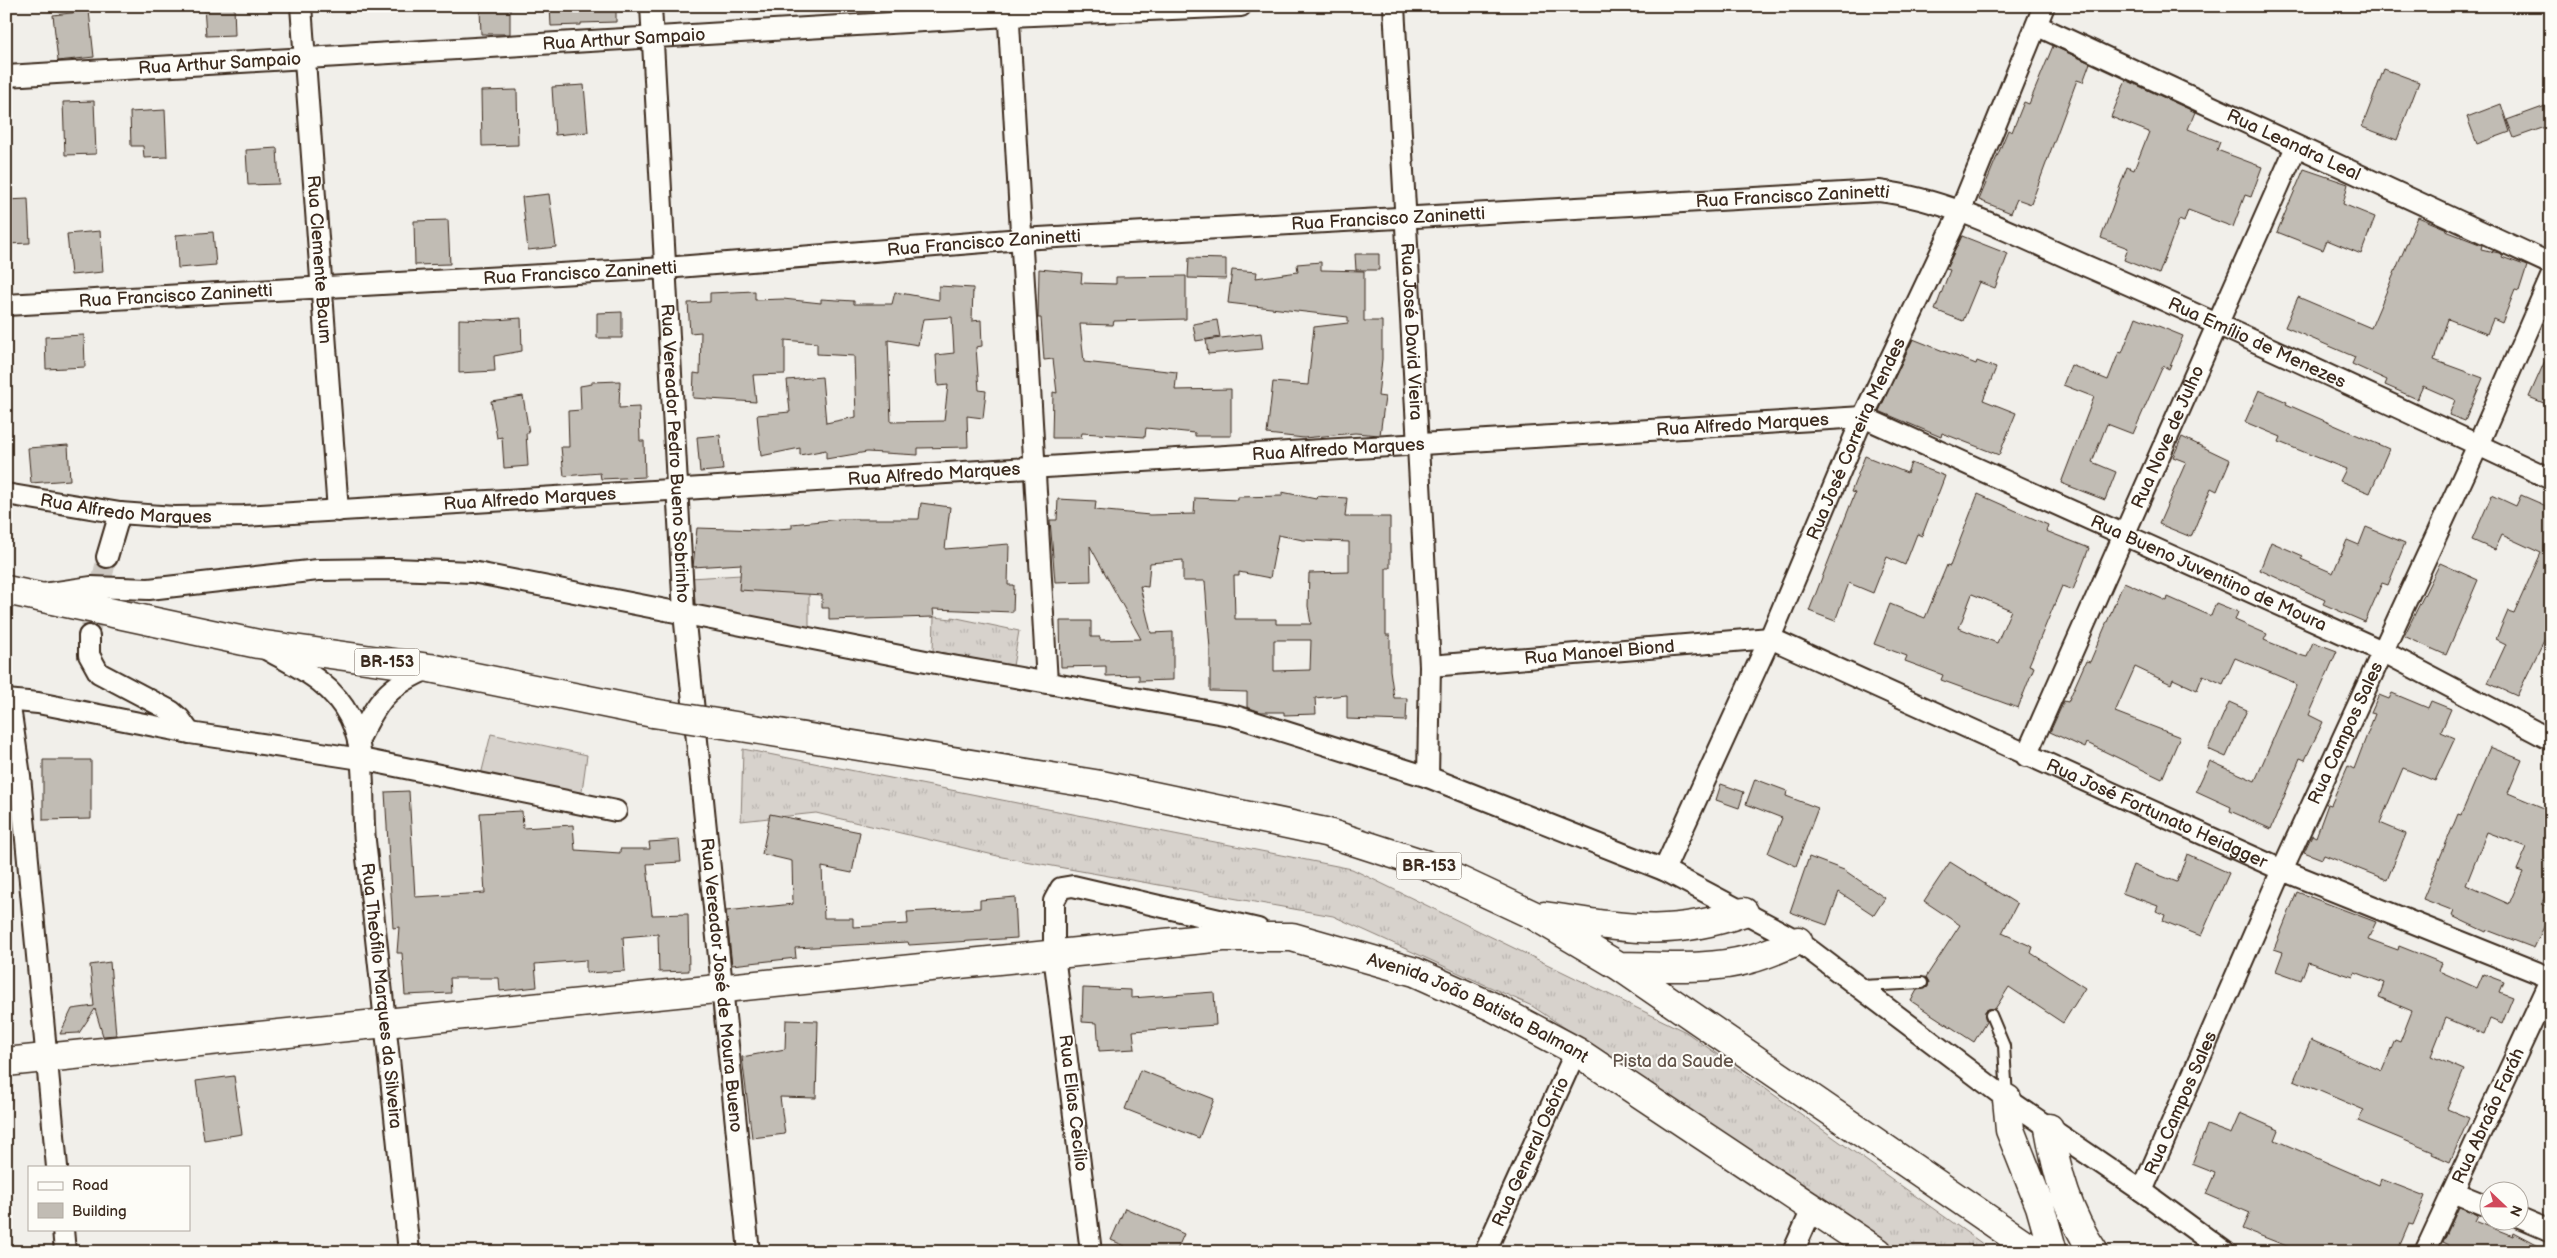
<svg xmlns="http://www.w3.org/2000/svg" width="2557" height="1258" viewBox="0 0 2557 1258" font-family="'Balsamiq Sans',sans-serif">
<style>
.grass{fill:url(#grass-tufts);stroke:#897e75}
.garden{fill:#d7d2cc;stroke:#897e75}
.building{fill:#c1bcb4;stroke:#3b2a1e;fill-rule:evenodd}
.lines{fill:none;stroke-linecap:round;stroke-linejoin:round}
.street-tunnel{stroke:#cdc8c1;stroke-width:20;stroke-dasharray:20 10;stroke-linecap:butt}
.lane-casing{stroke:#3b2a1e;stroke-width:14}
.street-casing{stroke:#3b2a1e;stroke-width:24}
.secondary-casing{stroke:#3b2a1e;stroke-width:31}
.highway-casing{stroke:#3b2a1e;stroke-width:31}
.lane{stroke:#fdfcf7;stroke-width:10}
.street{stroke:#fdfcf7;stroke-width:20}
.secondary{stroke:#fdfcf7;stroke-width:28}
.highway{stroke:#fdfcf7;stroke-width:28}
.highway-bridge-casing{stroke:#3b2a1e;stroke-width:31;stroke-linecap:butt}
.highway-bridge{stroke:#fdfcf7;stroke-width:28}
.labels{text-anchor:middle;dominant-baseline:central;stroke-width:4;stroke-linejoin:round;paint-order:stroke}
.shield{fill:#fdfcf7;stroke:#75695f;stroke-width:1}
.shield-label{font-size:16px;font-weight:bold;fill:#3b2a1e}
.street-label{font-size:18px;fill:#3b2a1e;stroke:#fdfcf7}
.park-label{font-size:18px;fill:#62544a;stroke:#fdfcf7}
</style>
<defs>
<pattern id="grass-tufts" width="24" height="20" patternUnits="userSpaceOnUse" patternTransform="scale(1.25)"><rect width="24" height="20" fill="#d7d2cc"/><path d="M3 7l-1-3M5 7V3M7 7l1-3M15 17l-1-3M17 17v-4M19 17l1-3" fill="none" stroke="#b9b4af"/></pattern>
</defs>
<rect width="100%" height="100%" fill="#f1efea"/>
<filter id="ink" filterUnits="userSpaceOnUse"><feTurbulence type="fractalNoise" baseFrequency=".02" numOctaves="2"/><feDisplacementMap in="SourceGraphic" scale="10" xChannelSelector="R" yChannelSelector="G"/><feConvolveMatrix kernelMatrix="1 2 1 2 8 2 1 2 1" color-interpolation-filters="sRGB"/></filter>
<g filter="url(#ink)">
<path class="grass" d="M934,617L952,619V617L1019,631L1013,666L933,651Z
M743,749L1352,869L1686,1032L1994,1252H1902L1532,1006L1333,916L1002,857L816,813L741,821Z"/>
<path class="garden" d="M809,571V631L690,609V578Z
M491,734L587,755L581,798L480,779Z"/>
<path class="building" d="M204,6H234L235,35L206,36Z
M550,6H616V22L581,23V25L551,26Z
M510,8V34H481L480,9Z
M89,11L94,57L58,61L53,15Z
M2053,46L2090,63L2083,82L2077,80L2031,204L2017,199L2011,213L1979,200L2008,130L2012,132L2024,102L2029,104Z
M2384,69L2419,82L2397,140L2362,127Z
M2126,80L2195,112L2188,129L2220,142L2217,150L2262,167L2251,197L2245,195L2233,227L2188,210L2184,222L2179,220L2159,274L2124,260L2128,248L2101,238L2127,167L2134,170L2149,132L2111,117Z
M584,85L588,132L555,135L552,87Z
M517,90L518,145L482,146L481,91Z
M94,101L96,154L65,155L63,102Z
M2501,104L2510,132L2477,144L2467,117Z
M2551,104V125L2514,138L2507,120Z
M165,110L167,157L144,158L143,146H131L130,112Z
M277,148L279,184L248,185L246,150Z
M2304,169L2348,184L2343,204L2375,217L2361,254L2327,240L2323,250L2277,232Z
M549,194L556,247L528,250L522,197Z
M28,199L30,243L6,244V200Z
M2418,217L2447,229L2446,231L2482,245L2481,249L2499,253L2503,255L2502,257L2527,266L2519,291L2515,290L2502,323L2493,319L2487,334L2448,319L2434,360L2483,378L2465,421L2449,415L2455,400L2423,386L2417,399L2385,385L2387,380L2352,364L2355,357L2285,327L2298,297L2371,328Z
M448,220L450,264L415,265L414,221Z
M100,231L103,272L71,275L67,234Z
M213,232L216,265L178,268L176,235Z
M1962,236L2008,254L1995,288L1979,282L1963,321L1935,310L1950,270L1946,269Z
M1355,254H1379V270H1356Z
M1189,258L1226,259V279L1188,278Z
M1321,262V270L1364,271V321H1382V359L1378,396L1385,397L1380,435L1355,433L1304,438L1267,434L1273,382L1308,385L1314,327L1348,323V317L1228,303L1232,270L1257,272L1256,278L1298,272L1297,264Z
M1039,269L1082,273L1081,283L1116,284V277L1186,276V319L1114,321L1113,325L1080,324L1084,362L1177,372L1175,390L1231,389V436H1195V433L1146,428L1145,437L1082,433L1081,438H1052L1053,392L1057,393L1053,359L1044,360L1041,318H1038Z
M939,286L973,288L972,321L981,320L982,346L976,347L979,390L986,391L983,418L967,416L968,447L918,448V455L867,452L826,459V450L800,455V448L761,456L757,415L790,412L787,380L822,377L826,423L856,417L854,356L817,354V343L785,340V374L753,375L756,402L693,398L694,373L700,374L701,332L690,333L688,303L710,302V293L755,291V300L783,299L821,303V299L854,301V304H892L895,292L939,300ZM952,317L954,353L936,355L938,386L948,385L944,421L891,422L888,340L918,345L923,319Z
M622,312V338H597V313Z
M2136,317L2183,336L2169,369L2163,366L2133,434L2107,424L2092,462L2116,472L2105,500L2061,483L2094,397L2063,385L2071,365L2108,380L2119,352L2122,353Z
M521,318L522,351L494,356L495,371L459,373V319L496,320Z
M1217,320L1220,337L1196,341L1193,324Z
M1261,333L1263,349L1208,354L1206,340Z
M84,335L85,367L46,369L45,337Z
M1913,339L1976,364L1977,361L1996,368L1983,400L2016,413L1999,455L1942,433L1941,437L1879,411Z
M2551,347V406L2529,397Z
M620,381L619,408L639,407L640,441H644L645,477L601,479L600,473L564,476L561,447H569L568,411L581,410L580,386L592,384V382Z
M2259,390L2287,402L2286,404L2389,449L2370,493L2340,481L2346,469L2279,442L2281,437L2245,422Z
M523,396L529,433H526L528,466L504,468L502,437L497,438L491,401Z
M720,435L723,470L700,472L697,437Z
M2182,437L2230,460L2217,491L2211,488L2191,537L2159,524L2186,462L2173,457Z
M68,445L70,480L31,483L28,448Z
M1865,456L1907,473L1911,463L1945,476L1922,536L1917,534L1905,565L1887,557L1873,593L1849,583L1835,621L1809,611L1855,493L1851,492Z
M1282,492L1316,499L1317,496L1347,498L1345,517H1390V568H1386V635H1390V670L1394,698H1407L1406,721L1347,719V695L1315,698L1316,714L1284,715V712H1261L1247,707V692L1210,691V649L1205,581H1183V560L1150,563L1148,587L1140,586L1151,633L1173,632V680L1139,681V675L1106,676V666L1061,667L1060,621H1091V637H1100V640L1141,639L1090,546L1091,581L1055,582L1050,520H1057L1058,499L1096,501L1095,510L1150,515L1194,514L1195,498L1238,500V497L1282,496ZM1278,535L1303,540L1349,542V572L1309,573L1308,606L1311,624H1276V619H1235L1234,576H1239V572L1270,578ZM1274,640H1311L1310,670L1274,671Z
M1978,494L2048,525L2046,531L2089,548L2073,590L2062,586L2029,665L2034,667L2018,708L1941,680L1943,675L1905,661L1907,656L1874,644L1890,604L1925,618L1947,565L1950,566ZM1972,594L2011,610L1997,643L1959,628Z
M2492,495L2516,506L2521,495L2551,508V626L2517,696L2488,683L2506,644L2496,639L2508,611L2514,613L2541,553L2502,535L2495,550L2472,540Z
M921,503L950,507L945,549L1009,544L1008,585H1014L1013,612L933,609L934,617L829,620V608H822V595L739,590L741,564L693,567L697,528L761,530L792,528V524L840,519H919Z
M2366,527L2405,543L2388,585L2382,583L2365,622L2323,604L2325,600L2260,570L2271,542L2303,556L2301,559L2333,573L2347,540L2359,545Z
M2440,563L2478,580L2446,655L2404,636Z
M2124,582L2167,601L2168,597L2211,616L2216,603L2238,612L2235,620L2267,634L2264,640L2303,656L2307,657L2313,642L2337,651L2309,715L2323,722L2305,760L2300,758L2271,829L2230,811L2231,807L2196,791L2210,761L2255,781L2296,686L2293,682L2235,658L2223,684L2203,675L2197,690L2173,679L2171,684L2135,667L2115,712L2180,737L2162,779L2087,743L2085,748L2050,732L2064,701L2068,702L2086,661L2090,662Z
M2392,693L2428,708L2431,701L2451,709L2441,732L2455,738L2435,781L2403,768L2380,823L2406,834L2387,880L2324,855L2322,859L2304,852L2312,835L2316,837L2328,804L2331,805L2348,766L2354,769L2375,714L2371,713L2379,695L2389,699Z
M2229,702L2247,710L2226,757L2208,749Z
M2490,747L2522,760L2508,793L2551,811V883L2542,903L2551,907V912L2534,948L2487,930L2486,932L2452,916L2454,911L2423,899L2458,814L2461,815ZM2487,832L2527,847L2517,870L2523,872L2509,904L2466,885Z
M43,760H91V819L43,820Z
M1755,779L1787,791L1786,796L1818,808L1796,866L1768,853L1782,818L1746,804Z
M1721,784L1744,792L1739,808L1716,800Z
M409,791L415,897L485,893L480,813L522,811L523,828L573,825L575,850L620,853V849H650L649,842L679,840L681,862L647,864L652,915L688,914L689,971L659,972L658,934L623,937L625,971L586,973V960L535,964L537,987L500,991L499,978H450L451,993L405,995L402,953H397L399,927L393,928L385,792Z
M770,814L860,832L852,873L822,867L824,918H853V927L908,924L907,912L980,908V900L1015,897L1017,938L909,945L908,942L795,948L796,958L732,965L726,911L793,904L792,861L762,854Z
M2187,854L2229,873L2201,936L2163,921L2165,915L2156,911L2158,906L2122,893L2133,865L2177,882Z
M1809,857L1844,870L1885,898L1874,915L1839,892L1827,925L1790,912Z
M1950,862L2017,904L2002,933L2033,947L2031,953L2085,988L2063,1023L2009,987L1995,1009H1989L1985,1011L1986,1022L1974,1042L1911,1001L1917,990L1928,987L1929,982L1926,977L1960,925L1924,901Z
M2297,892L2376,922L2368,939L2398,950L2399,946L2442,963L2439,971L2477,988L2483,974L2504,982L2500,992L2513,997L2502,1024L2490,1019L2484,1034L2446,1018L2431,1056L2464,1070L2447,1109L2469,1118L2450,1162L2432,1154L2433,1152L2358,1121L2364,1110L2294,1080L2311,1040L2382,1071L2395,1040L2400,1042L2412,1011L2379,997L2384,983L2355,972L2353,977L2308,962L2301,980L2276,971L2283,952L2274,949Z
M110,962L116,1035L103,1036L95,1009L79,1033L60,1034L72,1009L94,1006L90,965Z
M1083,988L1131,990V998L1214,992L1216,1025L1133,1031L1135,1049L1099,1051L1097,1023L1082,1022Z
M786,1020L818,1021L816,1098L780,1097L785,1134L752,1138L742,1057L785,1049Z
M1140,1070L1214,1099L1199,1138L1125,1109Z
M234,1076L242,1134L204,1140L196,1081Z
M2240,1113L2279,1130L2275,1140L2379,1185L2381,1179L2425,1196L2413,1225L2409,1224L2397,1252H2302L2243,1229L2250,1213L2206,1194L2215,1173L2192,1164L2207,1125L2231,1134Z
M2459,1207L2478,1215L2475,1221L2513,1236L2514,1233L2550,1252H2446L2449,1245L2443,1242Z
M1125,1208L1184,1234L1176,1252H1122L1125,1246L1111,1240Z"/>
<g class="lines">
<path class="street-tunnel" d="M89,636L107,557"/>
<defs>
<path id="lane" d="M1862,986L1922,983
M1991,1015L2004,1046L2007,1099"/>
<g id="street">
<path id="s1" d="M301,6L338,511"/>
<path id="s2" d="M651,6L684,613L749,1252"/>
<path d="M1008,6L1047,683"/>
<path id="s3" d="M1394,6L1430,666L1428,777"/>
<path id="s4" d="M2038,26L2551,264"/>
<path id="s5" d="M6,76L1008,16L1241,6"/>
<path id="s6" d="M6,305L665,268L1021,239L1879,191C1953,200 2023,239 2091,268C2246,335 2398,408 2551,479"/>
<path id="s7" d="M6,494L120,513L174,517L244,516L1863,417L2382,651L2551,740"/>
<path d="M107,557L120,513"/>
<path d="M43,594L91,587L149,589L318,570L394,569L472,572L941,664L1235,716L1428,777L1664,870L1798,941L2007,1099L2142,1191L2225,1252"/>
<path d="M89,636V655L99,673L171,711L180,719L190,733"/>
<path id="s8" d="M266,649C299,668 332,682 350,718C368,755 361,801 365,841C381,978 395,1115 409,1252"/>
<path id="s9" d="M1430,666L1770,638L2282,870L2551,978"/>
<path d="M6,700L38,703L190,733L361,759L616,811"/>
<path d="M9,700L20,776L57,1167"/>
<path d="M358,741C378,700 387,686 430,668"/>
<path id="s10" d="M2026,756L2296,147"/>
<path id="s11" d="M1664,870L1770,638L1863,417L1960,212L2044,6"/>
<path id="s12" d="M2142,1191L2282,870L2478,445L2551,277"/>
<path d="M2453,1192L2490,1207"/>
<path d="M2520,1218L2551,1231"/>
<path d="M63,1229L65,1252"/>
<path d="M1091,1252L1054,955V901L1061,888L1073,886L1258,929"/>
<path id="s13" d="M1485,1252L1576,1051"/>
<path d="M1793,1252L1813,1207"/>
<path id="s14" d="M2425,1252L2551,980"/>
</g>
<g id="secondary">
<path id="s15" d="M6,1062L1223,937H1292L1415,972L1493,1007L1576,1051L1878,1252"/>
</g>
<path id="highway" d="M6,590L258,644L430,668L653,713
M723,724L1101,785L1325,832L1424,864L1533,915L1619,966L2036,1252
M1544,916C1621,927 1667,939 1744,912
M1619,966C1662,966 1708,971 1750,959C1766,955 1782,947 1798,941
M2007,1099L2010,1130L2040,1206L2053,1252
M2049,1128C2057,1173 2068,1215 2094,1252"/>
</defs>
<use href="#lane" class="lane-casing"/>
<use href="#street" class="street-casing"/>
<use href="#secondary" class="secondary-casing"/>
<use href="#highway" class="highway-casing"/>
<use href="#lane" class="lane"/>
<use href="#street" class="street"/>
<use href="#secondary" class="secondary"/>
<use href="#highway" class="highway"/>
<defs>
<path id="highway-bridge" d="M653,713L723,724"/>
</defs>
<use href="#highway-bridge" class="highway-bridge-casing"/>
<use href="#highway-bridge" class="highway-bridge"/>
</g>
</g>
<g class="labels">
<g class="shield">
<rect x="354.5" y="648.5" width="65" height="27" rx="4"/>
<rect x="1396.5" y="852.5" width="65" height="27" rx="4"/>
</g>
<g class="shield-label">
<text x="387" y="662">BR-153</text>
<text x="1429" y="866">BR-153</text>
</g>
<g class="street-label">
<text stroke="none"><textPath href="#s5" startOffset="619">Rua Arthur Sampaio</textPath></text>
<text stroke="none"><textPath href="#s5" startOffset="214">Rua Arthur Sampaio</textPath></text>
<text stroke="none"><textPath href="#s4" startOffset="282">Rua Leandra Leal</textPath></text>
<text stroke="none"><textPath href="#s6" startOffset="1790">Rua Francisco Zaninetti</textPath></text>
<text stroke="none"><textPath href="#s6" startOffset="1385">Rua Francisco Zaninetti</textPath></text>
<text stroke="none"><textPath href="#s6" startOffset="980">Rua Francisco Zaninetti</textPath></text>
<text stroke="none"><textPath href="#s1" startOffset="254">Rua Clemente Baum</textPath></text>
<text stroke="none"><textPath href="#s6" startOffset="575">Rua Francisco Zaninetti</textPath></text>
<text stroke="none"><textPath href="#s6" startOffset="170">Rua Francisco Zaninetti</textPath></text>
<text stroke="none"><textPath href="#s3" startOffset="326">Rua José David Vieira</textPath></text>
<text stroke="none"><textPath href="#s6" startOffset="2285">Rua Emílio de Menezes</textPath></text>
<text stroke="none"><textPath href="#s7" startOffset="1741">Rua Alfredo Marques</textPath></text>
<text stroke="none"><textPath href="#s10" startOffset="349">Rua Nove de Julho</textPath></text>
<text stroke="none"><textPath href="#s11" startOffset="472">Rua José Correira Mendes</textPath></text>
<text stroke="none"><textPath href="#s7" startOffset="1336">Rua Alfredo Marques</textPath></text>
<text stroke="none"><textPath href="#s2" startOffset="448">Rua Vereador Pedro Bueno Sobrinho</textPath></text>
<text stroke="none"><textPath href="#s7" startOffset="931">Rua Alfredo Marques</textPath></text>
<text stroke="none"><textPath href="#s7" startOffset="526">Rua Alfredo Marques</textPath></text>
<text stroke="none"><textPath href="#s7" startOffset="121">Rua Alfredo Marques</textPath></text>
<text stroke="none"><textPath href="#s7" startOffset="2241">Rua Bueno Juventino de Moura</textPath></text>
<text stroke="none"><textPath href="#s9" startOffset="170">Rua Manoel Biond</textPath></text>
<text stroke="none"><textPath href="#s12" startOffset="501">Rua Campos Sales</textPath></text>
<text stroke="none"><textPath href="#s9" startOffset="766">Rua José Fortunato Heidgger</textPath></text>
<text stroke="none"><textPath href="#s2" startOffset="982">Rua Vereador José de Moura Bueno</textPath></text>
<text stroke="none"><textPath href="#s8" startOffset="391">Rua Theófilo Marques da Silveira</textPath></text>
<text stroke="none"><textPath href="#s15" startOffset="1492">Avenida João Batista Balmant</textPath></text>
<text transform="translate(1073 1103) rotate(83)">Rua Elias Cecílio</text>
<text stroke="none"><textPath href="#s12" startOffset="96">Rua Campos Sales</textPath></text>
<text stroke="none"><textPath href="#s14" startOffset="150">Rua Abraão Faráh</textPath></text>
<text stroke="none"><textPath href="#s13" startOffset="110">Rua General Osório</textPath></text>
</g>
<g class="park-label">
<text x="1673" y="1061">Pista da Saude</text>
</g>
</g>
<rect width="2557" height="1258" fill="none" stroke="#fdfcf7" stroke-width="25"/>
<rect x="12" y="12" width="2532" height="1233" fill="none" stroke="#3b2a1e" stroke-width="2" filter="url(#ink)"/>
<rect x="28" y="1166" width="162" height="65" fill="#fdfcf7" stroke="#afa8a0"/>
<rect x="38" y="1182" width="25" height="8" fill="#fdfcf7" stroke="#afa8a0"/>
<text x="72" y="1190" font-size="15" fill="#3b2a1e">Road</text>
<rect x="38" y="1203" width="25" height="15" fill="#c1bcb4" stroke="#afa8a0"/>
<text x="72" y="1216" font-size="15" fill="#3b2a1e">Building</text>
<g transform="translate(2504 1206) rotate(112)"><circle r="24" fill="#fdfcf7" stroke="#afa8a0"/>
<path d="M0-4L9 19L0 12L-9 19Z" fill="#d1495b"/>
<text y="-8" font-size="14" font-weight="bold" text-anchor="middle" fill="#3b2a1e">N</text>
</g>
</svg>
